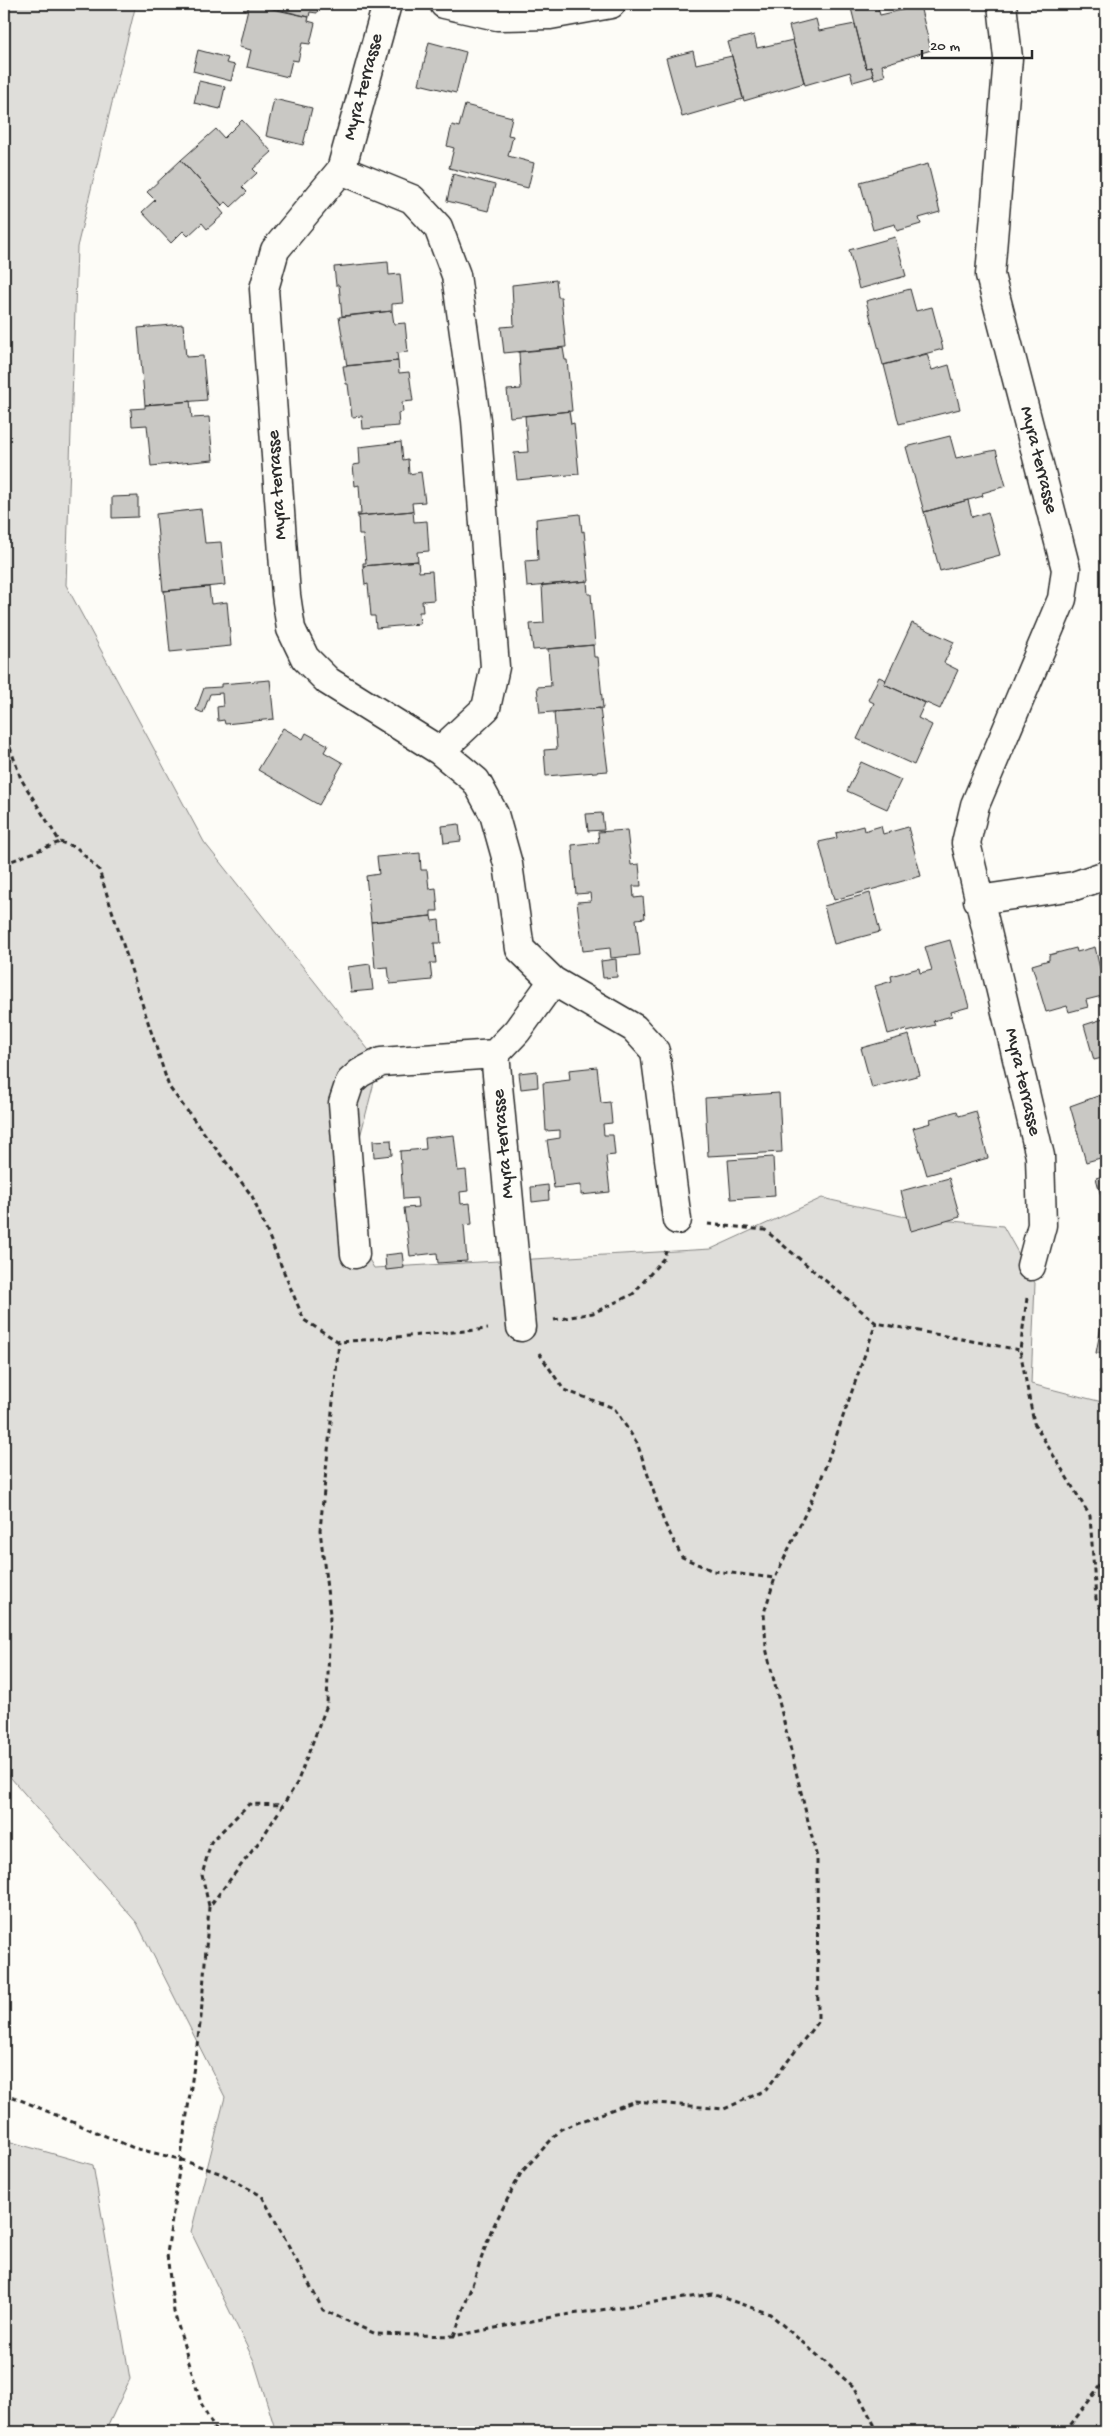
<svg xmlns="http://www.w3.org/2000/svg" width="1110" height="2436" viewBox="0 0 1110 2436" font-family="'Gochi Hand',sans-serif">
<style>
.green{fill:#dfdeda;stroke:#858482}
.building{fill:#c9c8c4;stroke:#2b2b2b}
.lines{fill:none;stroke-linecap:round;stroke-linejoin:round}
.minor-casing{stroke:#2b2b2b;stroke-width:31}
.path{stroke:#2b2b2b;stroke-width:3;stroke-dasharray:5 4;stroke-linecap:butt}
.minor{stroke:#fdfcf7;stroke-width:28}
.labels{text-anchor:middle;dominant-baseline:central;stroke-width:4;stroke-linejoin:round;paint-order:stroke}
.street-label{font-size:19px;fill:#2b2b2b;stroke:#fdfcf7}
</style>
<rect width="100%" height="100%" fill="#fdfcf7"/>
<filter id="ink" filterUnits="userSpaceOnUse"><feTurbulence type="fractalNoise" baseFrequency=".02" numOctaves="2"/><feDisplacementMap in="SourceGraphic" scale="10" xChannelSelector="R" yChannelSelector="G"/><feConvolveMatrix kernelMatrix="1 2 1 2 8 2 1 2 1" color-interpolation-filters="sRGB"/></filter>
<g filter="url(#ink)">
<path class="green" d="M4,4H136L77,247L66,585L204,842L379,1063L341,1211L374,1268L711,1249L822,1198L901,1216L1003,1226L1035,1283L1031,1384L1106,1403V2432H276L254,2361L191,2232L225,2097L137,1923L4,1770Z
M4,2140L93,2165L130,2379L105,2432H4Z"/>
<path class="building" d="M249,4L309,17L308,21L315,23L310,44L302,43L298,61L292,60L288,77L247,67L251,50L239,47Z
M257,4H319L317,13L310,12L309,17Z
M869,4H877L880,15L920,6L931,50L882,65L885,76L874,79L871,67L866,68L851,8Z
M816,19L819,31L855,24L866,68L871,67L874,76L853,82L850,72L805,85L789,26Z
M754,35L757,48L793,40L804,83L744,101L728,42Z
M429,42L466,52L456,93L419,84Z
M198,50L228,58L226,63L235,65L231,81L193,71Z
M693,51L696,64L732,56L743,99L682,117L666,58Z
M199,81L225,87L220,109L194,103Z
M274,99L312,108L303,145L266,136Z
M465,105L512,117L508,135L513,136L508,156L534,163L528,188L449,168L454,148L447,146L452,125L459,127Z
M242,120L272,152L253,169L257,173L242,187L247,192L231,207L226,202L222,205L181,160L216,129L224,138Z
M181,160L222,205L219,208L224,214L207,229L202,223L188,236L183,231L171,243L142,212L155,200L147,192Z
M928,164L940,212L919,218L921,224L897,231L895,224L873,230L860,182Z
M453,174L495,185L488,211L447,201Z
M895,237L906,276L859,289L849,250Z
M388,262L389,275L400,274L403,303L392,304V311L342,316L339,285H336L334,267Z
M556,280L558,297H561L566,347L504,353L501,327L514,326L512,285Z
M910,289L916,311L932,307L943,349L883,365L866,301Z
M392,311L394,324L405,323L408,352L397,353L398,361L347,366L339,317Z
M183,324L186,357L203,356L207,400L145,405L138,328Z
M563,348L565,360H567L572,411L510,417L507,390L521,389L519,352Z
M927,354L932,370L949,365L960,409L899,424L884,365Z
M398,361L399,373L409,372L413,401L402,402L403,412L398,413L399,426L363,429L362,416L352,417L348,384H346L343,366Z
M190,401L192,418L209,417L213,460L151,466L147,425L132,426L131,409L145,408V405Z
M569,411L571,424L574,423L579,474L517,480L514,453L528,452L525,416Z
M950,436L956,458L996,450L1006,486L982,493L983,496L924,512L906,447Z
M401,442L403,460L408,459L409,474L421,472L425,502L412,503L413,511L358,516L357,514H361L359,485L355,486L353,465L360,464L359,447Z
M138,496V517L112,518V497Z
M968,500L972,517L988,512L1000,555L940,571L924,512Z
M201,509L205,543L221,542L225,585L163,591L156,514Z
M413,511L414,522L427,521L429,551L417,552L418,561L363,566V563H366L363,535H359L358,516Z
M580,514L582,532L584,531L589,581L527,587L525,561L538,560L536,519Z
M418,561L419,572L432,571L434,600L422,601L423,612H419L420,624L376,628L375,616H371L368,584L365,585L363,566Z
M587,581L588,594H591L595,645L533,650L530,624L544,623L542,585Z
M209,587L211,604L227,602L231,646L170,652L164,591Z
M912,623L954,642L944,663L958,670L940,709L884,684Z
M593,645L594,657H598L603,708L540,713L537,687L551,686L548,649Z
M879,677L886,680L884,684L925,703L918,718L932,725L914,765L857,739L874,703L868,700Z
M270,680L274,719L225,724L224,720L218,721L217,707L223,706L222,693L210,694L203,713L196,710L204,688L221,687V684Z
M600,708L608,771L546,776L544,750L557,749L554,712Z
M283,728L303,739L306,733L328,745L324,752L343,763L319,805L258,770Z
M861,762L901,780L887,809L847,791Z
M602,813L604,830L588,831L586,814Z
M459,824L461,841L444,843L442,826Z
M863,826L864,831L881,826L883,834L908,827L921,876L834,900L819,842L837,838L836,833Z
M627,830L631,865L639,864L641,886H633L634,898L643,897L645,918L636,919L640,955L611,958L610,948L583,951L577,902L591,901L590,893L576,894L572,845L599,842L598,832Z
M420,853L421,870H427L429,889L436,888L438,911H431V916L371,922L366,876L379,874L377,857Z
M870,893L880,932L834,944L824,906Z
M431,916L432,921L439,920L441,943H434L436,963H430L432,980L390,984L388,967L375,968L371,922Z
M950,940L969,1007L951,1012L952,1016L933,1021L935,1025L907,1032L906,1029L888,1034L875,986L892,981L891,976L919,968L920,973L932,970L925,947Z
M1095,947L1106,995L1086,1000L1088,1007L1069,1012L1067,1006L1046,1012L1032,965L1049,960V955L1076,948L1077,952Z
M616,959L617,977L603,978L601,961Z
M370,964L373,990L351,992L348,967Z
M1106,1018V1057L1094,1060L1084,1025Z
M909,1035L920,1075L872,1088L861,1048Z
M597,1067L601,1103L610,1102L612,1123L603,1124L604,1135H613L615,1155L606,1156L610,1192L581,1195V1185L554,1188L547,1140L560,1138V1130L546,1131L543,1083L570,1080L569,1070Z
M537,1071L538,1087L521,1089L519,1073Z
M779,1093L782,1152L708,1156L705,1098Z
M1106,1093V1159L1104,1157L1086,1162L1070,1106Z
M957,1111L959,1116L976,1111L988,1158L927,1175L913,1128L931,1123L930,1119Z
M454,1135L458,1171L466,1170L468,1191L460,1192L461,1204L470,1203L472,1224L464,1225L467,1261L438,1263L437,1253L410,1256L404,1208L418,1207L417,1198L403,1199L400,1151L426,1149L425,1138Z
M391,1140L392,1155L374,1157L373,1141Z
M773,1157L775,1196L731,1199L728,1160Z
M1106,1175V1214L1096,1178Z
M949,1178L960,1217L911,1231L901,1191Z
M548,1185L549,1200L532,1202L531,1187Z
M402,1253L404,1268L386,1270L385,1255Z
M1101,1327L1106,1328V1374L1100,1373L1103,1354L1096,1353Z"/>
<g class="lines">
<defs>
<path id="minor" d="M444,4L497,16L550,15L611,4
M1002,4L1008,58L990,275L1066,569L1062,599L975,805L966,843L1040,1156L1042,1225L1031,1266
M341,170L387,4
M440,751L486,708L495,667L476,420L456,275L438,227L412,199L341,170L275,250L264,289L286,595L291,629L305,658L328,681L440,751L476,781L494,814L508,864L520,949L553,981L634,1028L655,1051L677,1220
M978,900L1074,886L1106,875
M355,1254L343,1103L350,1082L360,1073L381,1062L495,1054
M521,1327L495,1054L517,1031L553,981"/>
</defs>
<use href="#minor" class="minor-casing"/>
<path class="path" d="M1034,6L1056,4
M4,730L21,779L60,842L77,848L99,870L169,1087L252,1196L304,1320L339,1342L488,1329
M4,864L60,842
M708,1224L765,1230L876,1323L1020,1350
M1027,1298L1020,1350L1034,1423L1090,1516L1096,1599L1106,1620
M554,1320L593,1313L633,1294L663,1259L666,1251
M539,1353L564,1390L614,1408L637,1443L664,1522L682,1557L713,1571L775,1578
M209,1906L202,1875L211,1842L249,1804L283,1805
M4,2093L134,2148L179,2159L222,2174L262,2196L323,2310L376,2334L454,2336L558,2316L712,2294L770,2314L855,2388L878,2432
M454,2336L491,2231L521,2173L561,2129L635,2101L724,2109L766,2090L818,2021L817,1858L766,1648L764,1613L775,1578L820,1482L876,1323
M216,2432L201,2403L174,2312L167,2254L201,2017L209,1907L262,1838L297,1783L327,1705L330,1614L320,1530L339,1342
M1065,2432L1106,2379"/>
<use href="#minor" class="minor"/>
</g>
</g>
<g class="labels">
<g class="street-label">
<text transform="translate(364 87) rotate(-75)">Myra terrasse</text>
<text transform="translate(1038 460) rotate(76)">Myra terrasse</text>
<text transform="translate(278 485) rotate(-94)">Myra terrasse</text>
<text transform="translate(1022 1082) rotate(77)">Myra terrasse</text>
<text transform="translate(504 1144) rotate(-95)">Myra terrasse</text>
</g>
</g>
<rect width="1110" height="2436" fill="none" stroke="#fdfcf7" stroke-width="20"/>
<rect x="10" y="10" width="1090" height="2416" fill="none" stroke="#2b2b2b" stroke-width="2" filter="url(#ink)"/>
<path d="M922 50v8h110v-8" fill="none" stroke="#2b2b2b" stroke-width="2.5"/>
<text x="930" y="50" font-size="15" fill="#2b2b2b" stroke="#fdfcf7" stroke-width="4" paint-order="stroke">20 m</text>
</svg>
